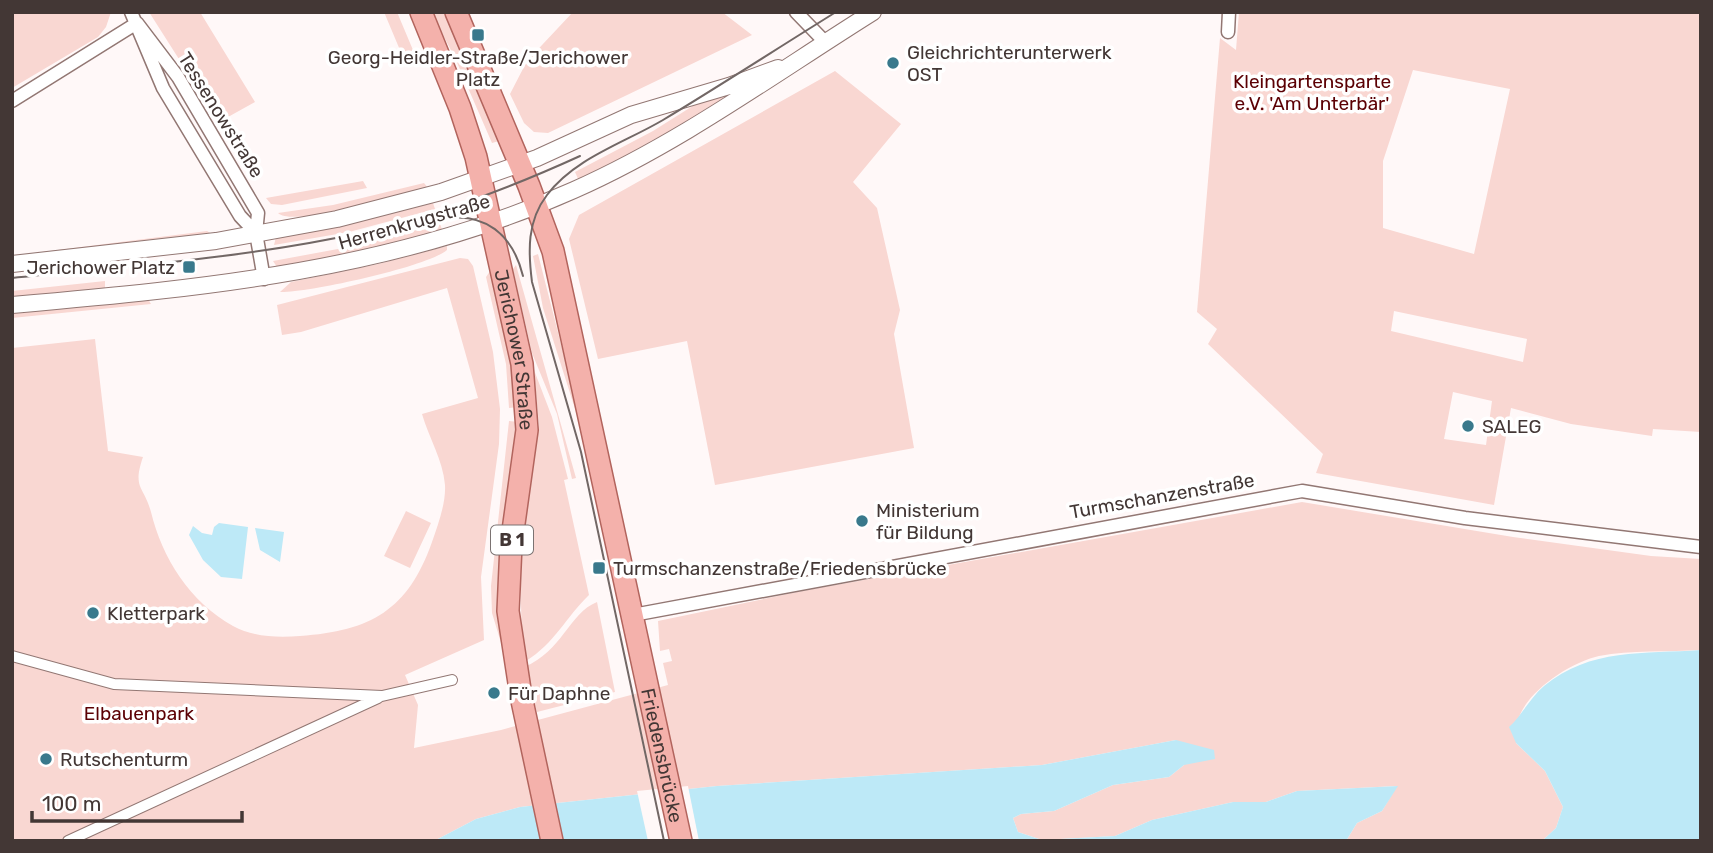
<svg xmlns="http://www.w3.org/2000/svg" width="1713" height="853" viewBox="0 0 1713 853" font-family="Rubik,sans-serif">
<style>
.green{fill:#f9d7d2;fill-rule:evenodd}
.water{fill:#bde9f7}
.pier{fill:#fff8f8}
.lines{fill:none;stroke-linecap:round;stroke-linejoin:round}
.pedestrian-casing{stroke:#927773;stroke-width:12}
.minor-casing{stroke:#927773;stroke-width:15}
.tertiary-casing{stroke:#927773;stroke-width:18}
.primary-casing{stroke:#b2645d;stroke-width:24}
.pedestrian{stroke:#fff;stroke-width:10}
.minor{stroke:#fff;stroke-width:12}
.tertiary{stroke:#fff;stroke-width:16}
.primary{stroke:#f4b1ab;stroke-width:21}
.tram{stroke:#726765;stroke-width:2}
.poi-dot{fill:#39798c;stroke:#fff;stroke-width:2.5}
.labels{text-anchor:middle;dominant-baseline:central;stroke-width:7;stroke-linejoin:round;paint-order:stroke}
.shield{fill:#fff;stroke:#7b7372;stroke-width:2}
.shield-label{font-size:18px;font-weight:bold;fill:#433735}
.poi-label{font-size:19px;fill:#433735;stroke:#fff;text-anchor:start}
.park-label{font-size:19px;fill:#5b0004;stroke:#fff}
.street-label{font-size:19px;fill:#433735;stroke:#fff}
</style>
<rect width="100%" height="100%" fill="#fff8f8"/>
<path class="green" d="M12,12H111L106,27L98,37L12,88Z
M149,12H200L255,102L219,122Z
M384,12H397L418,62H405Z
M431,12H446L499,141L492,143L455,58Z
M573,12H722L752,35L548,133L534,132L524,123L510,94L527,61Z
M1239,12H1701V432L1653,429L1652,436L1571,424L1511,408L1494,505L1316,473L1323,454L1208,344L1217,329L1197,312L1220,38L1236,50ZM1413,70L1510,89L1474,254L1383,228V161ZM1394,311L1527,339L1523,362L1391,331ZM1453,392L1492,401L1486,445L1444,439Z
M835,71L901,124L853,182L877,208L900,310L894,334L914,448L715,485L687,341L598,359L569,239L579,215Z
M757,81L706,114L579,181L575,172L653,131L707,97Z
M363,181L367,188L282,205L271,204L266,198Z
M424,183L428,188C403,195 294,228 278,213L333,205Z
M433,203L435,209L349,232L274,245L276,237L361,221Z
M440,224L443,232L358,254L277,267L273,261L354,246Z
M207,231L212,234L33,258L42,252Z
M447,246V250C427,267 307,293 280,292L291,282L378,264Z
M538,254L577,407L582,431L543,308L533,256Z
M460,258L468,259L473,266L493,352L500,409L499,444L481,577L484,640L405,675L418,705L414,748L501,730L668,685L663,663L672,661L669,649L660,651L658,621L802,591L1302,502L1513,537L1651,556L1701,559V650C1668,652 1631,650 1599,656C1571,662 1529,690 1519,717C1516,725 1517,735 1516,743L1545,771L1563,807L1556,828L1542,841H1346L1357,823L1382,811L1397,786L1297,791L1266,802H1233L1152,820L1115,836L1042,840L1018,832L1013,818L1021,814L1054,811L1113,785L1169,777L1184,765L1176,740L1042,765L717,786L520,807L476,819L434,841H12V348L95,339L108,451L143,457C132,489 144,486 151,512C162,558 190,602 233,626C253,637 278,638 300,636C371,631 408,610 432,542C438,525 446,503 445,485C443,460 429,438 422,414L478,398L447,288L301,332L282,335L277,305Z
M516,265L576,478L572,479L557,414L532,353L513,269Z
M493,267L511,347L519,407L509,408L506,364L486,277Z
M105,281V289L12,297V291Z
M148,299L151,304L12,318V313Z
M534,370L552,417L568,479L564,480L589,595C566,617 555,643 526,661L522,652L520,554L539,426Z
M509,421L519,422L505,656L492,613L491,586Z
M406,511L431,523L410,568L384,556Z
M597,602L615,692L537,712L524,667C562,652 569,613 597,602Z"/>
<path class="water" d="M219,523L248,527L242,579L221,577L203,560L189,535L193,526L202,533L212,535L214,527Z
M255,528L284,532L280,562L260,550Z
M1701,650V841H1542L1556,828L1563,807L1545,771L1516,743L1509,727C1522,715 1530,698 1544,686C1590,648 1644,654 1701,650Z
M1176,740L1214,750L1215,759L1184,765L1169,777L1113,785L1054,811L1021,814L1013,818L1018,832L1042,840L1115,836L1152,820L1233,802H1266L1297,791L1398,786L1382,811L1357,823L1346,841H434L476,819L520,807L717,786L1042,765Z"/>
<path class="pier" d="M688,786L699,841H648L637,791Z"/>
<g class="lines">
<defs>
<path id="pedestrian" d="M12,656L114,684L382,696L452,680
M68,841L378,698"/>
<path id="minor" d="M131,12L163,88L240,216L256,233
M796,12L825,42
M137,23L178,77L258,213L256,233L264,279
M1228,32L1229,12
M12,101L137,23
M633,615L1302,491L1465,518L1701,547"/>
<path id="tertiary" d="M12,264L216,241L337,219L441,192L537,158L631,115L729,86L778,68
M12,305C205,288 395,270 574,190C680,143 774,74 873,12"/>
<g id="primary">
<path id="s1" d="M421,12L460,108L476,157L522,364L527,430L511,545L508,611L521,696L552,841"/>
<path id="s2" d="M456,12L529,186L553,251L681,841"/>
</g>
</defs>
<use href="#pedestrian" class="pedestrian-casing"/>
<use href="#minor" class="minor-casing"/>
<use href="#tertiary" class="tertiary-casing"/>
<use href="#primary" class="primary-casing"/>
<use href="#pedestrian" class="pedestrian"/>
<use href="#minor" class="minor"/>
<use href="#tertiary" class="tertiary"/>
<use href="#primary" class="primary"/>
<path class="tram" d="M442,219C485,211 513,235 523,276
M12,278C128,266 246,258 360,233C436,216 510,188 580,156
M664,841L581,452L532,282C528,251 527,221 547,195C575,158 624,143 663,120C721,85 778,48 836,12"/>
</g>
<g class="poi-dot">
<rect x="471" y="28" width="14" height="14" rx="3.5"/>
<circle cx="893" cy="63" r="7"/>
<rect x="182" y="260" width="14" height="14" rx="3.5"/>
<circle cx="1468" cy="426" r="7"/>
<circle cx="862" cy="521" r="7"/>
<rect x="592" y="561" width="14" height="14" rx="3.5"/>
<circle cx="93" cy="613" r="7"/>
<circle cx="494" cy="693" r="7"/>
<circle cx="46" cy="759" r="7"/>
</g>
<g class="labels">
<rect class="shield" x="491" y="525.5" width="42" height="29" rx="5"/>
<g class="shield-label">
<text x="512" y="540">B 1</text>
</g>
<g class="poi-label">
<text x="907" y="52">Gleichrichterunterwerk<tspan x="907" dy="22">OST</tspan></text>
<text x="478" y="57" text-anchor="middle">Georg-Heidler-Straße/Jerichower<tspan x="478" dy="22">Platz</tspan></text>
<text x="175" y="267" text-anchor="end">Jerichower Platz</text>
<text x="1482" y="426">SALEG</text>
<text x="876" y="510">Ministerium<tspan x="876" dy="22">für Bildung</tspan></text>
<text x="613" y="568">Turmschanzenstraße/Friedensbrücke</text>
<text x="107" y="613">Kletterpark</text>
<text x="508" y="693">Für Daphne</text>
<text x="60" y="759">Rutschenturm</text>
</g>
<g class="park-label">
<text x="1312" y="81">Kleingartensparte<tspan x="1312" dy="22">e.V. 'Am Unterbär'</tspan></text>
<text x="139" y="713">Elbauenpark</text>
</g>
<g class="street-label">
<text transform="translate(221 115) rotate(58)">Tessenowstraße</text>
<text transform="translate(414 222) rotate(-16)">Herrenkrugstraße</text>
<text stroke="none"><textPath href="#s1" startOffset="352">Jerichower Straße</textPath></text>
<text transform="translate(1162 496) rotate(-10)">Turmschanzenstraße</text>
<text stroke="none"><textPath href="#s2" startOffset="774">Friedensbrücke</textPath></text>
</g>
</g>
<rect width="1713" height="853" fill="none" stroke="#433735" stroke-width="28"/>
<path d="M32 811v10h210v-10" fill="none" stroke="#433735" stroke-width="3.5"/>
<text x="42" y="811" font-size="21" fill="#433735" stroke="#ffffff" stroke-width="5" paint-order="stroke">100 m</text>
</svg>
